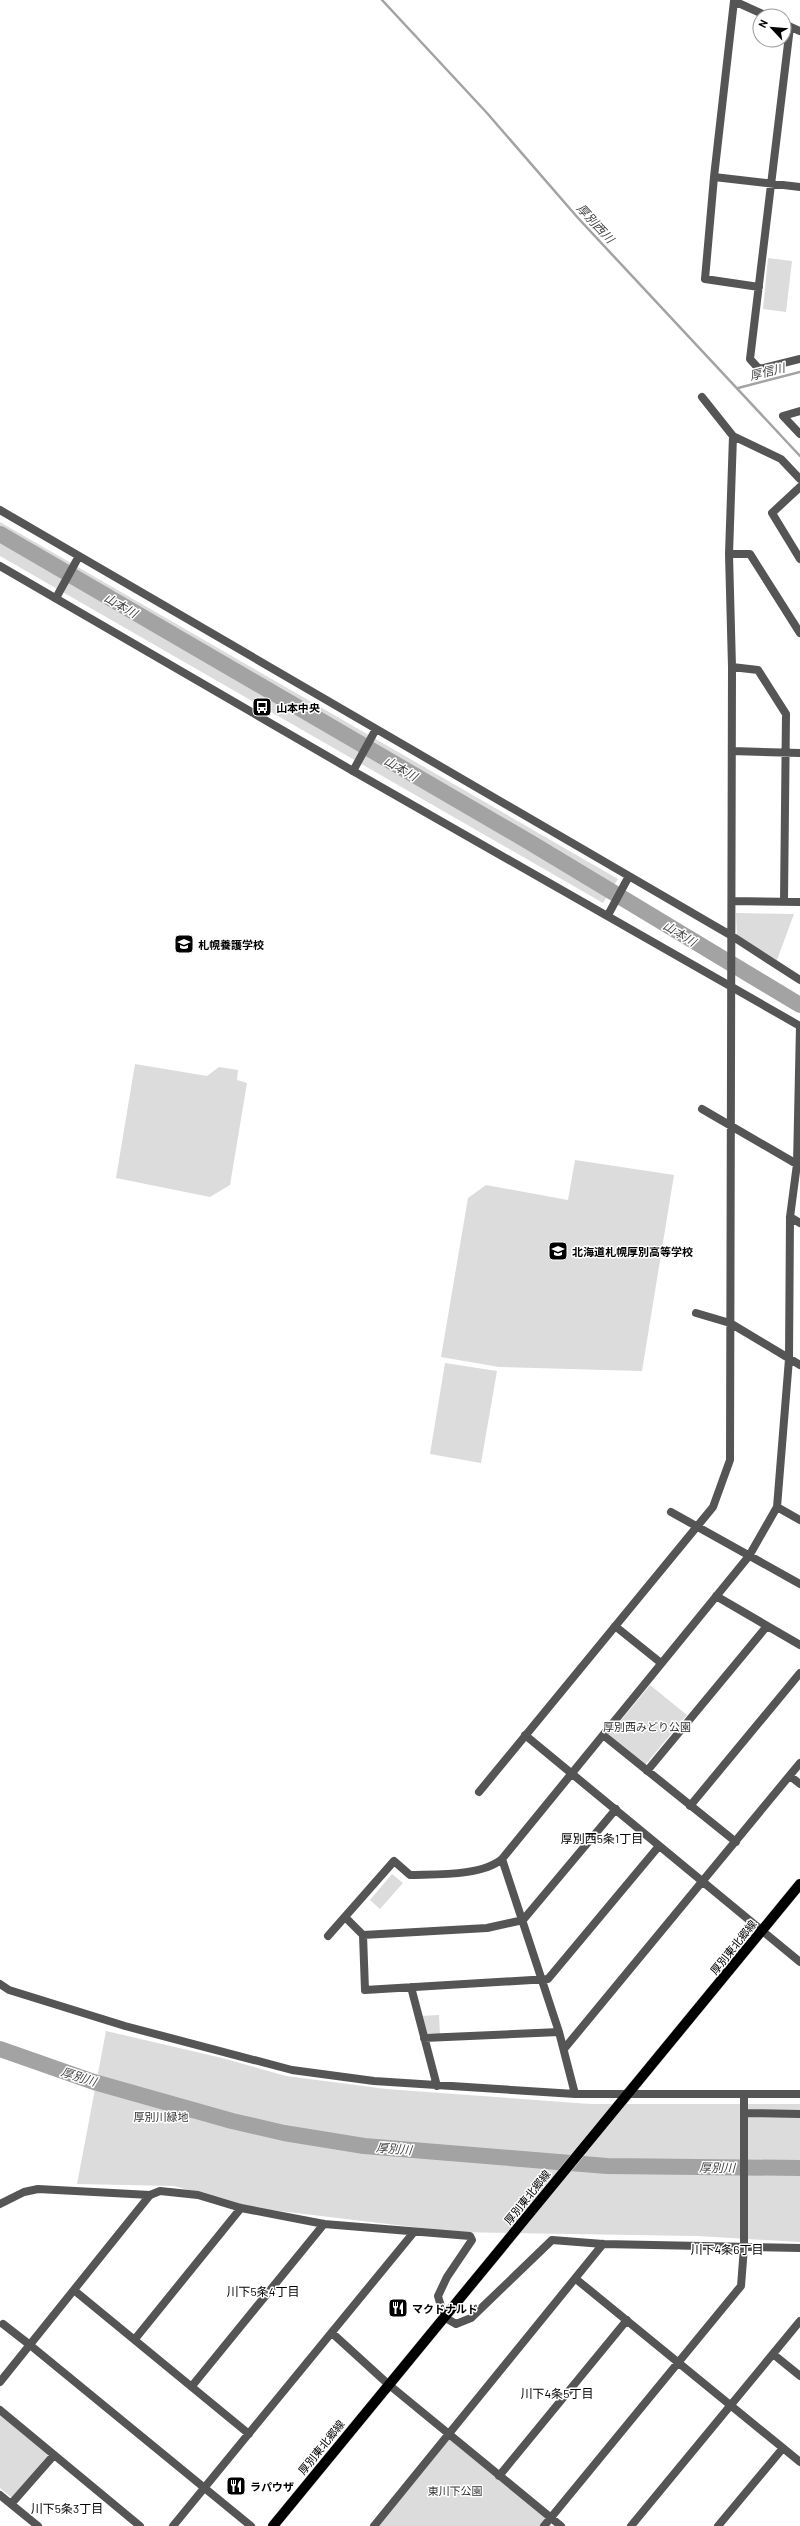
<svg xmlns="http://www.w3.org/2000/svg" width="800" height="2526" viewBox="0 0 800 2526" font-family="Barlow,'Noto Sans JP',sans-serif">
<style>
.green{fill:#dcdcdc}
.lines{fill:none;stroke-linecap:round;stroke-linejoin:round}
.stream{stroke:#a3a3a3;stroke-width:2.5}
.river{stroke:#a3a3a3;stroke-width:16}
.primary-casing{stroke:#dbdbdb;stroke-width:11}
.minor{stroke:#555;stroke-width:8}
.tertiary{stroke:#555;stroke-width:8}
.primary{stroke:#000;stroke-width:10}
.labels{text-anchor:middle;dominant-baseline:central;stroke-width:3;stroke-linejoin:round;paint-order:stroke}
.poi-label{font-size:11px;font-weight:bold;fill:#000;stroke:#fff;text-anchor:start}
.park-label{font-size:11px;fill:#333;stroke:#fff}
.street-label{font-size:11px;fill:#000;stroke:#fff}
.water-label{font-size:12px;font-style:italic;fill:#444;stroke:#fff}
.neighbourhood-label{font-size:12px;fill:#000;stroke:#fff}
</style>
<rect width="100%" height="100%" fill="#fff"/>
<path class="green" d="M768,258L792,261L786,312L763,309Z
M0,522L618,879L603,903L0,556Z
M736,913L794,914L777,960L737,936Z
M135,1064L207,1076L219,1067L238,1070L237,1080L247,1083L230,1185L210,1197L116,1178Z
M575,1160L674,1175L642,1371L499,1367L441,1357L468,1198L486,1185L568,1200Z
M445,1363L497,1371L481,1463L430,1454Z
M650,1685L687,1715L645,1765L609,1735Z
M392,1874L403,1883L380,1909L370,1900Z
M439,2015L440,2034L425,2033L421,2016Z
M106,2031L222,2058L286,2076L386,2089L590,2104H800V2242L697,2236L455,2232L253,2208L174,2186L77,2184Z
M0,2415L48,2455L12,2498L0,2488Z
M449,2439L547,2519L541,2526H377Z"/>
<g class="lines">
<path class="stream" d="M382,0L487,113L578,218L800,456
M738,388L800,372"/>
<path class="river" d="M0,534L531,843L800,1005
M0,2049L94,2082L232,2121L284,2133L364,2146L607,2166L800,2168"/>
<defs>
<path id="primary" d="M273,2526L800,1884"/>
</defs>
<use href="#primary" class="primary-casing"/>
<path class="minor" d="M784,24L800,31
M790,27L750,359L759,369L800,359
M714,177L800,187
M759,287L705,279L714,177L734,1L767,16
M702,397L733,436L781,459L800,479
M800,411L783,416L800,434
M800,487L772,513L800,559
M0,510L732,936L800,980
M729,554H750L800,633
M56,598L79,556
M732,667L758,670L786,714L784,901
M732,751L800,753
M353,771L376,729
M732,901L800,902
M608,915L629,876
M702,1109L800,1166
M790,1217L800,1223
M696,1313L730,1323L800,1365
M777,1507L800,1520
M671,1512L800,1584
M716,1596L800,1645
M615,1626L661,1663
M525,1735L800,1962
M603,1735L736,1842
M647,1771L767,1626
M790,1776L800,1784
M479,1792L713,1507L730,1460L732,667L729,554L733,436
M690,1806L800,1673
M616,1809L523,1920L487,1928L363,1935L365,1990L548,1979L659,1846
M502,1859L559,2032L575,2094
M345,1917L363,1935
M328,1936L394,1861L410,1875C437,1874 482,1876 502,1859L749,1556L777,1507L789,1359L790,1217L797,1164L800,1026
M0,1984L9,1990L125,2026L292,2070L374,2081L575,2094H800
M411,1987L437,2086
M424,2038L559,2032
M564,2049L800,1763
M745,2113L800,2114
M150,2195L160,2191L198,2195L241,2208L324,2224L470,2236L472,2240L447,2277L438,2296L444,2317L456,2324L471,2318L552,2240L603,2244L800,2248
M576,2279L800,2462
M75,2291L249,2434
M3,2324L30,2345
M332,2333L388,2384L561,2526
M135,2339L241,2208
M773,2354L800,2376
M192,2386L324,2224
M0,2410L140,2526
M499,2476L627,2320
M0,2495L38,2526
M11,2504L54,2455
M173,2526L414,2232
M374,2526L603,2244
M544,2526L741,2286L744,2247V2094
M631,2526L800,2321
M718,2526L783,2448"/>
<path class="tertiary" d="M0,566L353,771L800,1026
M0,2204L24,2192L38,2189L150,2195
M30,2345L251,2526
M0,2382L150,2195"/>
<use href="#primary" class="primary"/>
</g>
<defs>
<symbol id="bus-square" viewBox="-11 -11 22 22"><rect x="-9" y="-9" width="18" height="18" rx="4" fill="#000" stroke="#fff"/><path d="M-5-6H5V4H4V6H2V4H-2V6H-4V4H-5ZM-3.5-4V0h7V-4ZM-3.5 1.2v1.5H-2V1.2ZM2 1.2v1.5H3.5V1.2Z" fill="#fff"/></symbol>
<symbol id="school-square" viewBox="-11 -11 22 22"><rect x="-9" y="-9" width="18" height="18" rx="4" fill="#000" stroke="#fff"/><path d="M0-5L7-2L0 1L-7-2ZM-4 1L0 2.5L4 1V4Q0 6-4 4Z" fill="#fff"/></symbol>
<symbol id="restaurant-square" viewBox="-11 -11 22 22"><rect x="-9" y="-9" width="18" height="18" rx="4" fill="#000" stroke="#fff"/><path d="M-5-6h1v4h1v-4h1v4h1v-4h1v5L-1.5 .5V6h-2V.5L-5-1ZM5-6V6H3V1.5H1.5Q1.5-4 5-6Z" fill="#fff"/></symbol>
</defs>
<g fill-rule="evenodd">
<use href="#bus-square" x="251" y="696" width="22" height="22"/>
<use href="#school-square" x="173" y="933" width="22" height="22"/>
<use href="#school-square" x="547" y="1240" width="22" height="22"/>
<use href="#restaurant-square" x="387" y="2297" width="22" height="22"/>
<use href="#restaurant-square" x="225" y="2475" width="22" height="22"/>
</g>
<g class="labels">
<g class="poi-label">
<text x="276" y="707">山本中央</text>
<text x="198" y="944">札幌養護学校</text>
<text x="572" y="1251">北海道札幌厚別高等学校</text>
<text x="412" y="2308">マクドナルド</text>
<text x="250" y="2486">ラパウザ</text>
</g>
<g class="park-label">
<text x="647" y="1726">厚別西みどり公園</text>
<text x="161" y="2116">厚別川緑地</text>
<text x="455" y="2490">東川下公園</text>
</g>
<g class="street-label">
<text transform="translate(733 1947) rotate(-51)">厚別東北郷線</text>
<text transform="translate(527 2197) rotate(-51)">厚別東北郷線</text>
<text transform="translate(321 2447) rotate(-51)">厚別東北郷線</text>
</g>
<g class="water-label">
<text transform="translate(596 223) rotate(47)">厚別西川</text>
<text transform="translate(767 371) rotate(-14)">厚信川</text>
<text transform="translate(121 605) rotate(30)">山本川</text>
<text transform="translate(401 768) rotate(30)">山本川</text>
<text transform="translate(680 933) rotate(31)">山本川</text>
<text transform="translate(79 2076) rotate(18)">厚別川</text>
<text transform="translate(394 2148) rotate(5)">厚別川</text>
<text transform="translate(717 2167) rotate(1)">厚別川</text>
</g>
<g class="neighbourhood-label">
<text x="602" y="1838">厚別西5条1丁目</text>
<text x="727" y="2249">川下4条6丁目</text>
<text x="263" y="2291">川下5条4丁目</text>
<text x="557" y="2393">川下4条5丁目</text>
<text x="67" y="2508">川下5条3丁目</text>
</g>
</g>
<g transform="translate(772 28) rotate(296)"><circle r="19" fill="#ffffff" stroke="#999999"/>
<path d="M0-3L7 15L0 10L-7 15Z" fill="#000000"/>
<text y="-6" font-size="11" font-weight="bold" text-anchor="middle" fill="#000000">N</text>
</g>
</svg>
